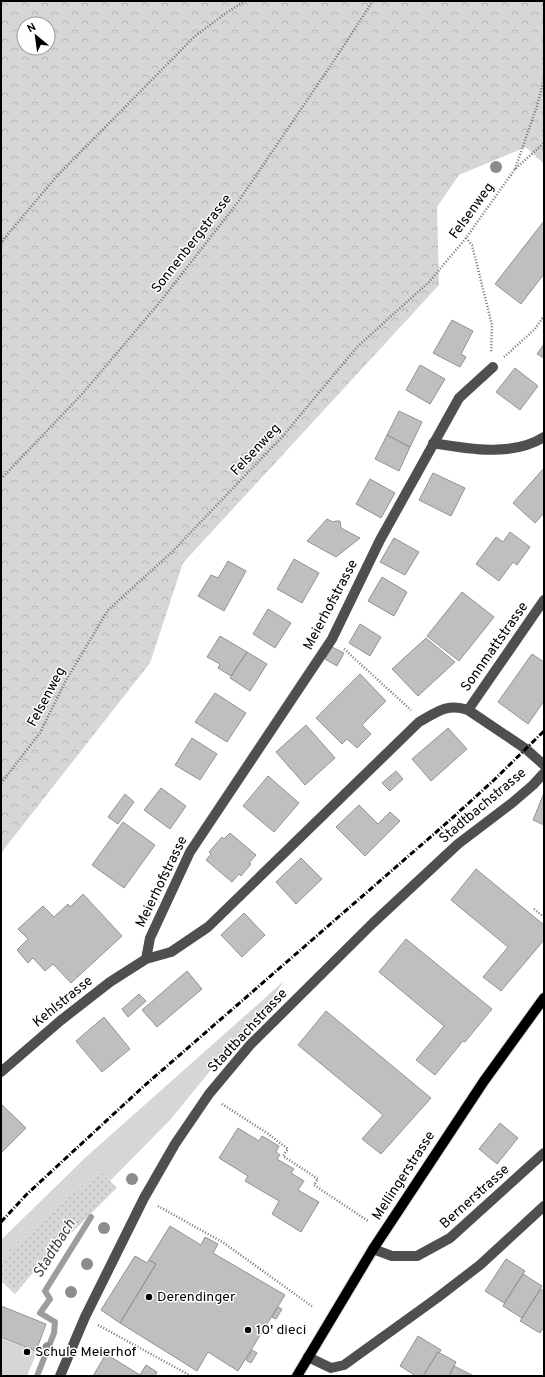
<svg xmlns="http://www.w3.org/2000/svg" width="545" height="1377" viewBox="0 0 545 1377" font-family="Overpass,sans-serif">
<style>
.grass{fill:#d6d6d6}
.forest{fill:url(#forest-crowns);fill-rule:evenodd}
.garden{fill:url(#garden-dots)}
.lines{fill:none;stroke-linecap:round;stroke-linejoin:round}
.stream{stroke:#9d9d9d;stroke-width:6}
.building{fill:#bfbfbf;stroke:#939393}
.major-casing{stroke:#dbdbdb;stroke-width:12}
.path{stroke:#717171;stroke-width:2.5;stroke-dasharray:1 2;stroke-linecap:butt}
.minor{stroke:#4f4f4f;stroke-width:10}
.major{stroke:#000;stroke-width:10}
.rail{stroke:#000;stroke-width:3;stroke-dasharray:6 2 1 2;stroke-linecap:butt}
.tree{fill:#8c8c8c}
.poi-dot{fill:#000;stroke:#fff;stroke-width:1.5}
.labels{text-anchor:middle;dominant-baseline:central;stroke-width:3;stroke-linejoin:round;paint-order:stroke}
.street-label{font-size:14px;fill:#000;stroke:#fff}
.poi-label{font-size:14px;fill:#000;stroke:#fff;text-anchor:start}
.water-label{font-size:15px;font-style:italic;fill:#3e3e3e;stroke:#fff}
</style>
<defs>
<pattern id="forest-crowns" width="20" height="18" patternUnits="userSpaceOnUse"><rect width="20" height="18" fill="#d6d6d6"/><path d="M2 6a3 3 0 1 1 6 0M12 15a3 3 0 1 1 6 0" fill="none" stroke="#b6b6b6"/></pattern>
<pattern id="garden-dots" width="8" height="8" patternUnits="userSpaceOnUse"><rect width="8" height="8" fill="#d6d6d6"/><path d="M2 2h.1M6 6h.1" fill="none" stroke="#b6b6b6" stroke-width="1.8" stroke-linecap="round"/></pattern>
</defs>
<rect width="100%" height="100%" fill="#fff"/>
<path class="grass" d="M284,981L256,1022L220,1059L170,1120L110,1181L100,1171L43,1219L1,1260V1240L86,1157Z
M1,1338L37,1352L27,1376H1Z"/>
<path class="forest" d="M1,1H544V164L526,147L459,175L437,207L439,285L183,563L150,663L1,853ZM24,24H48V48H24Z"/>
<path class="garden" d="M100,1171L117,1188L43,1261L15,1294L1,1281V1261L8,1252L43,1219Z"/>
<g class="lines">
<path class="stream" d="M37,1376L54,1333L55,1322L40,1313L50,1299L45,1291L91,1217"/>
</g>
<path class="building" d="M544,221V274L521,304L495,284Z
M452,320L473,331L461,354L466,357L460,367L433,353Z
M544,344V358L537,354Z
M420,365L445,379L430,404L406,390Z
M515,368L538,386L520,410L496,392Z
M399,411L422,422L410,447L387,435Z
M387,435L410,447L399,471L375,459Z
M544,468V513L535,523L513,503Z
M433,473L465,488L451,516L419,500Z
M370,479L395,493L381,518L356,504Z
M327,519L333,522L336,521H340L341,528L360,538L336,557L307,541Z
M510,532L530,547L517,565L513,562L499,581L476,564L496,537L503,542Z
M394,538L419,552L405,575L380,562Z
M294,559L319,573L302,603L277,589Z
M228,561L246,571L224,611L198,596L211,575L218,578Z
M382,577L407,592L394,616L368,601Z
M462,592L494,617L459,661L427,636Z
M268,609L291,623L275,648L253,634Z
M360,624L381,637L370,656L349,643Z
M220,636L247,652L231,676L218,668L220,664L207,657Z
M426,638L455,662L418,696L392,669Z
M332,647L344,653L337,666L325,659Z
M247,652L267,664L250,691L230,678Z
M532,654L544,662V701L528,724L498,702Z
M360,674L386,701L362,725L371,734L357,748L347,739L342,744L316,718Z
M215,693L246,713L227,742L195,722Z
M306,725L335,758L305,785L276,752Z
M448,728L467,749L431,781L412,759Z
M192,738L217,754L200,780L175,765Z
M396,771L403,779L390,791L382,783Z
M268,776L299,803L274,832L243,806Z
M161,788L186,806L170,829L144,810Z
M544,793V825L533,820Z
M125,794L134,802L118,824L108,817Z
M359,805L378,824L390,812L400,821L365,856L336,827Z
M123,822L155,845L124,888L92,865Z
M230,833L256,855L249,863L251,864L241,876L239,874L232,882L206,860L211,854L209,852L222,837L224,839Z
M301,858L322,879L296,904L276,882Z
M476,869L544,925V940L501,991L483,977L508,947L451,900Z
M83,894L122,936L71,983L53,964L45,971L33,958L28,963L17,950L28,939L18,929L43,906L54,917L68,904L70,907Z
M244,913L265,935L242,957L221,935Z
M406,939L492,1009L465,1042L463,1041L435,1075L416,1060L444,1026L379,972Z
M187,971L202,989L157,1027L142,1010Z
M139,994L146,1001L128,1017L122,1009Z
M326,1011L431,1098L381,1154L362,1139L383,1115L298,1045Z
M104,1017L130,1049L102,1072L76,1041Z
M1,1104L26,1128L1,1153Z
M500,1123L518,1138L497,1164L479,1149Z
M238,1128L259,1141L262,1136L279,1146L276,1152L280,1155L277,1159L294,1169L291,1173L304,1181L298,1190L319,1202L301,1232L272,1214L279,1201L245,1181L248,1176L219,1158Z
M170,1226L201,1245L205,1237L218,1244L213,1253L285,1295L238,1371L208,1352L197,1371L120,1323L156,1264L149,1260Z
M135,1256L147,1263L149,1260L156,1264L120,1323L101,1310Z
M506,1259L525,1271L504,1303L485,1291Z
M523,1274L542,1286L522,1318L503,1306Z
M541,1289L544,1291V1327L540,1333L520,1321Z
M1,1306L46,1324L36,1351L1,1337Z
M278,1307L282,1309L276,1319L272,1317Z
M418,1336L441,1350L439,1353L438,1352L423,1376H416L400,1366Z
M252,1350L257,1353L251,1363L246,1360Z
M438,1352L456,1362L449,1376H423Z
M106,1354L140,1375L146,1365L157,1372L155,1376H93Z
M454,1366L474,1376H449Z"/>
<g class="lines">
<defs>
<path id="major" d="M297,1376L373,1249L484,1081L544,998"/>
</defs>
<use href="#major" class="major-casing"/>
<path class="path" d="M515,169L537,106L544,78
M466,238L472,245L492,325L491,353
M1,244L7,235L57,176L194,37L226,13L245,1
M504,357L534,330L544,316
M1,479L83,393L160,302L238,202L333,62L373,1
M344,649L411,710
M1,783L40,733L65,682L108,610L172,552L282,437L357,347L429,282L466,238L515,169L544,143
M534,909L544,917
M222,1104L267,1133L288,1149L283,1156L318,1179L314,1185L368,1221
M158,1206L224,1243L313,1307
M98,1325L191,1376"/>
<path class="minor" d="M433,443C468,449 513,457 544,437
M468,710L544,600
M146,959L150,938L190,852L332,639L380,540L459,398L493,367
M1,1072L60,1021L110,982L146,959L171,952L208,927L419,722C437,712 447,703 468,710L526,749L544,765
M373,1249L392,1256H417L450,1238L544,1153
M308,1357L331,1368L344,1365L437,1298L480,1265L544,1206
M60,1376L85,1317L144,1198L175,1144L209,1094L250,1045L373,923L458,844L512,803L533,785L544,773"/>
<use href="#major" class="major"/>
<path class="rail" d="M1,1222L27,1194L144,1086L450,820L494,780L544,731"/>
</g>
<g class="tree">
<circle cx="496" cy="167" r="6"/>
<circle cx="132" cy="1179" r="6"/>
<circle cx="104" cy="1228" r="6"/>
<circle cx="87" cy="1264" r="6"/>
<circle cx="71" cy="1292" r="6"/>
<circle cx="48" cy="1348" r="6"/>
</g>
<g class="poi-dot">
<circle cx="149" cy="1297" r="4"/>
<circle cx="248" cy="1330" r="4"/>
<circle cx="27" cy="1352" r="4"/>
</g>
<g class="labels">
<g class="street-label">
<text transform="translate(472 211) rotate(-54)">Felsenweg</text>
<text transform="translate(192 244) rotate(-52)">Sonnenbergstrasse</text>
<text transform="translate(256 450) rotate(-47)">Felsenweg</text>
<text transform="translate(331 605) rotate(-62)">Meierhofstrasse</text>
<text transform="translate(495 647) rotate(-55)">Sonnmattstrasse</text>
<text transform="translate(47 697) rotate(-62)">Felsenweg</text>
<text transform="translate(483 806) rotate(-40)">Stadtbachstrasse</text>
<text transform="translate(162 882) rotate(-64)">Meierhofstrasse</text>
<text transform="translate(63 1002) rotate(-39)">Kehlstrasse</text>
<text transform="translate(248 1031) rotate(-47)">Stadtbachstrasse</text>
<text transform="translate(404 1176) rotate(-57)">Mellingerstrasse</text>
<text transform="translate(475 1197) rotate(-42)">Bernerstrasse</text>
</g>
<g class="poi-label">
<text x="157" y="1297">Derendinger</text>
<text x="256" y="1330">10' dieci</text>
<text x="35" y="1352">Schule Meierhof</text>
</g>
<g class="water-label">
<text transform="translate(55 1249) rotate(-58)">Stadtbach</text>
</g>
</g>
<rect width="545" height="1377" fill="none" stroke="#000000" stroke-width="4"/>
<g transform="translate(36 36) rotate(331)"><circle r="19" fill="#ffffff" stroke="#999999"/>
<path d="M0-3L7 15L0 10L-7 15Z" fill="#000000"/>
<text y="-6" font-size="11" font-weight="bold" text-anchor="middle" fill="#000000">N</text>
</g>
</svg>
